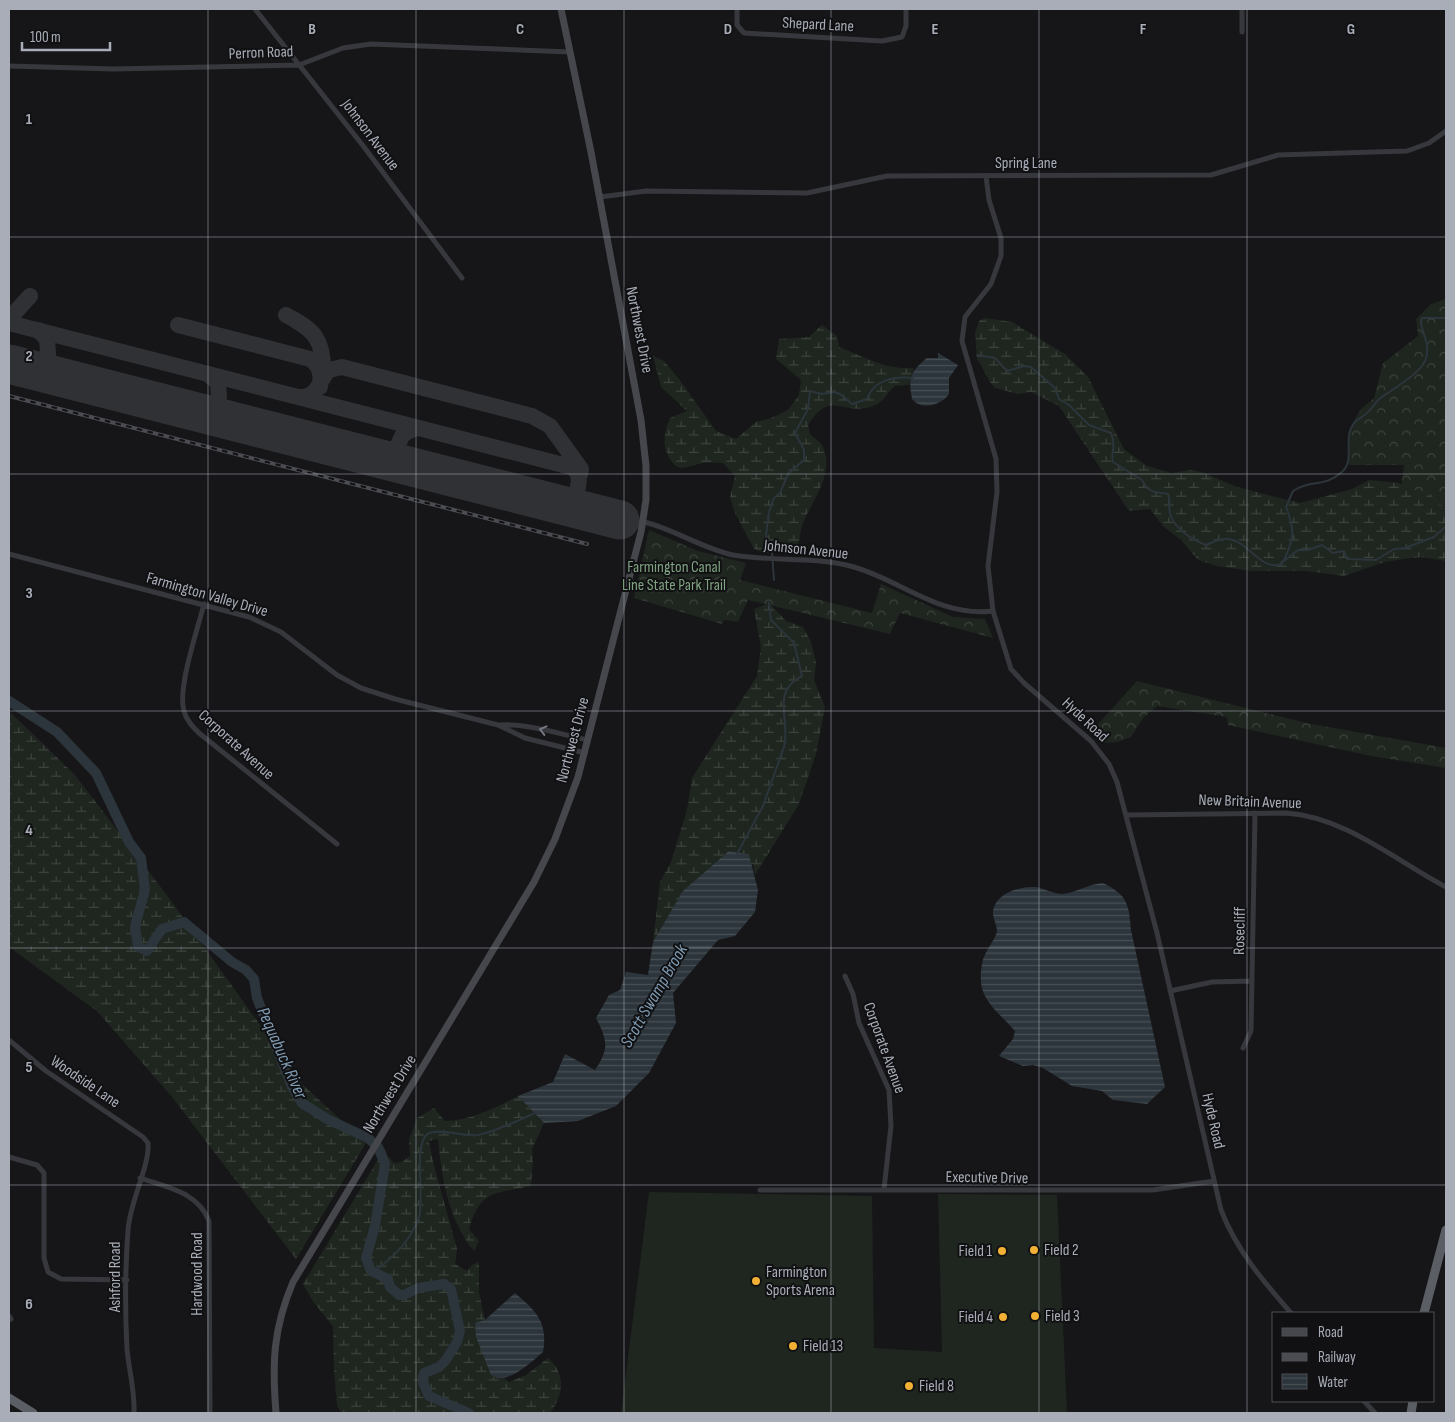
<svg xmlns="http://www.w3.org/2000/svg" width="1455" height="1422" viewBox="0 0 1455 1422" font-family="'Sofia Sans Condensed',sans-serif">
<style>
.forest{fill:url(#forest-crowns)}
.wetland{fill:url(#wetland-marsh)}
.pitch{fill:#1e261f}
.water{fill:url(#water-rules)}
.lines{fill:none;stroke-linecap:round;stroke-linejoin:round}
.stream{stroke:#2c353c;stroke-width:2}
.river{stroke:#2c353c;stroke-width:10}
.taxiway{stroke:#303135;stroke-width:16}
.runway{stroke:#303135;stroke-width:39}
.minor{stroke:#37383d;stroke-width:5}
.secondary{stroke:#45474d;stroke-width:7}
.trunk{stroke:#5b5e65;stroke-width:9}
.rail-casing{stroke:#4a4c52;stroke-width:4}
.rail{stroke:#111113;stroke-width:2;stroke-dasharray:5.5;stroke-linecap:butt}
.oneway{stroke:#757881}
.grid{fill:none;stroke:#a8adb8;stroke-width:1;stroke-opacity:0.55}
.poi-dot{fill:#f2b134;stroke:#111113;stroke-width:2}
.labels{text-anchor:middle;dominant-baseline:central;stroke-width:4;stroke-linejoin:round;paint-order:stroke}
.street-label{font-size:16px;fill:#a8adb8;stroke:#111113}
.park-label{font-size:16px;fill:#7fa381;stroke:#111113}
.poi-label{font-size:16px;fill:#a8adb8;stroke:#111113;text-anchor:start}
.water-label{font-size:18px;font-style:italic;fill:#7f9bb3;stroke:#111113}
.grid-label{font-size:16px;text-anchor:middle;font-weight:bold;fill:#a8adb8;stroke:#111113;stroke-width:4;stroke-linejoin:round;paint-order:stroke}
</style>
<defs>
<pattern id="forest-crowns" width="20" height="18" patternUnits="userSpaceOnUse" patternTransform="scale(1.25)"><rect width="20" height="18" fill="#1e261f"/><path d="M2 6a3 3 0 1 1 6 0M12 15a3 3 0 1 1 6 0" fill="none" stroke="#3c433d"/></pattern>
<pattern id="wetland-marsh" width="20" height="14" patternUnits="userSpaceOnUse" patternTransform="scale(1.25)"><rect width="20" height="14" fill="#1e261f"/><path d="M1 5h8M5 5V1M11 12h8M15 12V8" fill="none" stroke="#3c433d"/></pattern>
<pattern id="water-rules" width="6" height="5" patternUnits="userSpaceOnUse" patternTransform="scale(1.25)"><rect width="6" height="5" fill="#2c353c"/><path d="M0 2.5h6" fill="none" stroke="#485056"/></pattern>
</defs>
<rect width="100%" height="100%" fill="#161618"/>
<path class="forest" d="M1446,299V535L1395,533L1404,465H1349L1350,435L1354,421L1361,409L1374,398L1383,363L1418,336L1416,319L1431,304Z
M649,530L698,551L746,563L740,580L872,613L881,584L953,617L985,619L993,638L900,613L890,634L748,600L738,622L724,620L722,624L634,598Z
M1137,681L1306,723L1446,748V768L1371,756L1228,725L1227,717L1157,706L1143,718L1131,737L1117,742L1103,743L1091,732Z"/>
<path class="wetland" d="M985,318L1012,322L1065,354L1088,377L1124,449L1147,466L1172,473L1190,470L1202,472L1237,487L1300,503L1352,489L1369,480L1399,483L1410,489L1430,493L1438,504L1446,507V561L1421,557L1403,559L1385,562L1344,576L1306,571H1252L1217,566L1198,560L1181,540L1163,526L1150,509L1129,511L1059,406L1031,392L1018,394L995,388L990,382L977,358L975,333L979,321Z
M822,325L837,336L839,347C865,357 886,370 914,368L909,385L895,386C886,393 885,402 873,406C843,417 831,388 808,425L810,434C814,438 821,442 823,447C835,473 812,501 803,523C798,535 803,537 794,552L765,553L754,549L735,513L730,497L735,476L723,463C716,463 709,462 703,463C684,467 677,475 667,453C662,443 665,429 670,418L687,411L661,387L653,356L664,361L679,379L716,431L736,439L756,422L771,418L788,410L799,395L801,380L776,359L779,339L809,337Z
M769,603L786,621L803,627L811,642L816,662L814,680L825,707L816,754L799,804L755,875L753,864L653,942L660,882L671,862L687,810L692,778L757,676L761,647L754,609Z
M9,711L75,775L169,898L303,1085L366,1143L296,1259L172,1097L97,1011L9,947Z
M518,1096L544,1123L532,1149L533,1158L531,1186C494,1194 481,1189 469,1229L479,1241L474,1251C448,1219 442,1179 438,1139L429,1141L434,1166L457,1249L455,1264L467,1271L472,1265L479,1262V1292L485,1320L475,1323L491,1375L496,1378H504L509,1382L526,1375L548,1358C567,1374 563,1396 550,1413H341L337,1405L334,1369L333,1326L314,1303L303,1284L385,1148L387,1155L394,1163L402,1162L410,1156L409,1139L417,1118L434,1108L445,1121C471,1120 495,1108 518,1096Z"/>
<path class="pitch" d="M649,1192L872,1196L874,1348L942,1352L938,1194L1057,1195L1067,1413H621Z"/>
<path class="water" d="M938,353L958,365L949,378V394C941,405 922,411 912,399C908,378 910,372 927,358H938Z
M729,851L749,855L758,890L755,912L735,936L718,940L673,993L676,1023L649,1073L616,1106L578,1121L544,1123L518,1096L553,1082L565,1054L595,1070C609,1049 608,1041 596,1018L609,995L620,990L626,972L648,975L653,942L683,891Z
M1103,883C1128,895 1129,905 1131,930L1165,1087L1147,1104L1113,1100L1102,1091L1072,1086L1043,1068L1033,1065L1023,1066L999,1056L1013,1039L1015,1031C993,1006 974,997 983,960C986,949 994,942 997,932C997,925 993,919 993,913C994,894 1019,886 1035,887C1044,888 1053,894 1062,894C1076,893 1088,884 1103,883Z
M515,1293C537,1312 548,1322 543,1352C531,1362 508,1386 491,1375L476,1337L475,1323L485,1320Z"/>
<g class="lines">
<path class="stream" d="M977,355L995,358L1007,371L1024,366L1031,367L1055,388L1059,399L1069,405L1089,425L1111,433C1117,447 1110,454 1113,462L1142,480L1147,488L1154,492L1168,494C1171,501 1168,508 1170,514C1175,529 1192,540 1206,545C1212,543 1218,539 1225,539C1248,538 1259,572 1282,564C1294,540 1296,532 1286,507L1293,491C1311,479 1324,488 1342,472C1356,459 1342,439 1354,423C1359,418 1365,416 1369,411C1374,407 1376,400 1382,397C1393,389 1419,374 1425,361C1433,344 1417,326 1422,318H1446
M1284,561L1298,550H1308L1322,545L1333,553L1344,551L1347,559L1376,560L1394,549L1405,548L1434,537L1446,526
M774,580L772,553L766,535L769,512L774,498L780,493L788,474L804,460V450L795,433L808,409L810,391L822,394L834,392L840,394L852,404L867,399C873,380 895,376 913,378
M737,854L763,806L784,747C791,719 770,692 802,676L794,643L771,620L769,603
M373,1272C393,1258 411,1241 419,1217C425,1198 412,1141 429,1133C440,1128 463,1137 478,1135C497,1131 517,1121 535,1113"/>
<path class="river" d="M9,701L57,732L96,773L129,842L141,858L145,890L135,926L138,947L147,951L162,929L184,922L232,962L246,970L254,979L257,998L292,1087L302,1103L327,1119L368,1138L378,1147L385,1164L375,1226L366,1258L371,1271L388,1279L390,1287L399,1295H404L418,1288L444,1284L451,1289L460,1331L457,1342L446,1360L439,1367L424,1373L423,1382L429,1396L469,1413"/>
<path class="taxiway" d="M286,315C314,330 324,339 323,373
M9,319L30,296
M9,323L571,467C586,475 575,495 572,508
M178,325L310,359C321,366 321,375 320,387
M48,353L49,367L62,378
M23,368L40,365L48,353L47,339L38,330
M300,397C318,398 318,381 329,370L342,367L532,416L550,426L581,469L580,475
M218,398L220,410L231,421
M195,412L211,408L219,397L218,383L208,374
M377,458L391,454L398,445
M412,467L403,461L397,447L403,434L416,428"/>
<path class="runway" d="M9,364L620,520"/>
<path class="minor" d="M255,9L364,147L462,278
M737,9V25L744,33L882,41L902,37L906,26V9
M1242,9V32
M9,66L113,69L299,65L343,48L371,44L570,52
M986,176L989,200L1001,238V256L991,284L965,317L962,341L996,459L997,492L988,566L993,611L1011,669L1024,683L1091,741L1109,764L1117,782L1157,933L1221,1210C1237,1251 1263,1281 1291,1313
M600,197L646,191L807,193L887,176L1211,175L1278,155L1407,151L1429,143L1446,131
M644,522C674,529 701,548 733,555C773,562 814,556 854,567C902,581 941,618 993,611
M9,554L249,617L281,632L337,675L361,688L395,699L498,725L525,738L585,753
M204,604C198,628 177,689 184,711C186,720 193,727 199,733L337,844
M498,725C528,723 559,734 588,740
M1127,815L1286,813C1345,817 1395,860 1446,887
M845,976L853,994L859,1023L889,1090L891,1126L884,1189
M1170,991L1212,982L1252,981
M9,1040L46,1071L143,1137L148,1143C150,1166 129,1203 128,1231C125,1270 125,1311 127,1349C129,1371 135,1391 134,1413
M1243,1048L1251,1031L1255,813
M9,1157L37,1165L44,1173V1258L48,1272L61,1279L127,1280
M140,1178C167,1187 198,1192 209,1221L210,1413
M760,1190H1153L1214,1181
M9,1316L11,1319
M1364,1401L1375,1413"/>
<path class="secondary" d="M276,1413C272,1363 273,1329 293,1282L534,882L555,839L578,777L641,532L646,500V466L641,420L591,152L561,9"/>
<path class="trunk" d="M1424,1313L1446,1230
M9,1398L33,1413
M1411,1413L1413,1401"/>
<defs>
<path id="rail" d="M9,396L587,544"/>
</defs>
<use href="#rail" class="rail-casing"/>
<use href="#rail" class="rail"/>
</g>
<defs><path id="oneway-chevron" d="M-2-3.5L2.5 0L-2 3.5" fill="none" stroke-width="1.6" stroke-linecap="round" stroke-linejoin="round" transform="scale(1.25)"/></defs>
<use class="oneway" href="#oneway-chevron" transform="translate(543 730) rotate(-166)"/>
<path class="grid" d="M208,9V1413M416,9V1413M624,9V1413M831,9V1413M1039,9V1413M1247,9V1413M9,237H1446M9,474H1446M9,711H1446M9,948H1446M9,1185H1446"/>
<g class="poi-dot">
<circle cx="1034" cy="1250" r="5"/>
<circle cx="1002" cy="1251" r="5"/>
<circle cx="756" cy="1281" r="5"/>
<circle cx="1035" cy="1316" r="5"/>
<circle cx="1003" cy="1317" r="5"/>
<circle cx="793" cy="1346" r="5"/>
<circle cx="909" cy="1386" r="5"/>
</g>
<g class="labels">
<g class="street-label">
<text transform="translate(818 25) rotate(3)">Shepard Lane</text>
<text transform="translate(261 53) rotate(-2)">Perron Road</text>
<text transform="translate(370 135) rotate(53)">Johnson Avenue</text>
<text x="1026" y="163">Spring Lane</text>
<text transform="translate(639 330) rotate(79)">Northwest Drive</text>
<text transform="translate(806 550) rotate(6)">Johnson Avenue</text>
<text transform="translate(207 595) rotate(16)">Farmington Valley Drive</text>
<text transform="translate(1085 720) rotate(43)">Hyde Road</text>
<text transform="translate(573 740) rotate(-75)">Northwest Drive</text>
<text transform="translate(236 745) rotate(42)">Corporate Avenue</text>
<text transform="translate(1250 802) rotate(2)">New Britain Avenue</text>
<text transform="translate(1240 931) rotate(-89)">Rosecliff</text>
<text transform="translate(884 1048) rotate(70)">Corporate Avenue</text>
<text transform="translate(85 1082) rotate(34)">Woodside Lane</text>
<text transform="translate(390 1094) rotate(-59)">Northwest Drive</text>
<text transform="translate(1213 1121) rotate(77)">Hyde Road</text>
<text transform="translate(987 1178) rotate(1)">Executive Drive</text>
<text transform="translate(197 1274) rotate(-90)">Hardwood Road</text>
<text transform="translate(115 1277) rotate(-90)">Ashford Road</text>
</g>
<g class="park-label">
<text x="674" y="567">Farmington Canal<tspan x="674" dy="18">Line State Park Trail</tspan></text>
</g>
<g class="poi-label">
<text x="1044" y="1250">Field 2</text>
<text x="992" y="1251" text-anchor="end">Field 1</text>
<text x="766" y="1272">Farmington<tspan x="766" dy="18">Sports Arena</tspan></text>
<text x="1045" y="1316">Field 3</text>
<text x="993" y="1317" text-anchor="end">Field 4</text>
<text x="803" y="1346">Field 13</text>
<text x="919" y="1386">Field 8</text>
</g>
<g class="water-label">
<text transform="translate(654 996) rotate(-60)">Scott Swamp Brook</text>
<text transform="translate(282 1053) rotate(66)">Pequabuck River</text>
</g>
</g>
<g class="grid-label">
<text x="312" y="34">B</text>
<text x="520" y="34">C</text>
<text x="728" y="34">D</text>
<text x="935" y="34">E</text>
<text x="1143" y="34">F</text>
<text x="1351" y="34">G</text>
<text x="29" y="124">1</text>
<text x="29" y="361">2</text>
<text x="29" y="598">3</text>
<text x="29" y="835">4</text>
<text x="29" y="1072">5</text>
<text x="29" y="1309">6</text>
</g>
<rect width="1455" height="1422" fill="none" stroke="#a8adb8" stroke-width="20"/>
<rect x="1272" y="1312" width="162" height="90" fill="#111113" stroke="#4d4f55"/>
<rect x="1282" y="1328" width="25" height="8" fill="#45474d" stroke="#4d4f55"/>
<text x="1318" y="1337" font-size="15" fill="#a8adb8">Road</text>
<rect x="1282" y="1353" width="25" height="8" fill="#4a4c52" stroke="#4d4f55"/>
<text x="1318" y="1362" font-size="15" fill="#a8adb8">Railway</text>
<rect x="1282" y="1374" width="25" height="15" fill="url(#water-rules)" stroke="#4d4f55"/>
<text x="1318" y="1387" font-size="15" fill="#a8adb8">Water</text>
<path d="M22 42v8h88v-8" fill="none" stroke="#a8adb8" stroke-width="2.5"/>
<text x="30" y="42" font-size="15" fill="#a8adb8" stroke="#111113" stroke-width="4" paint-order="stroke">100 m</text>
</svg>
